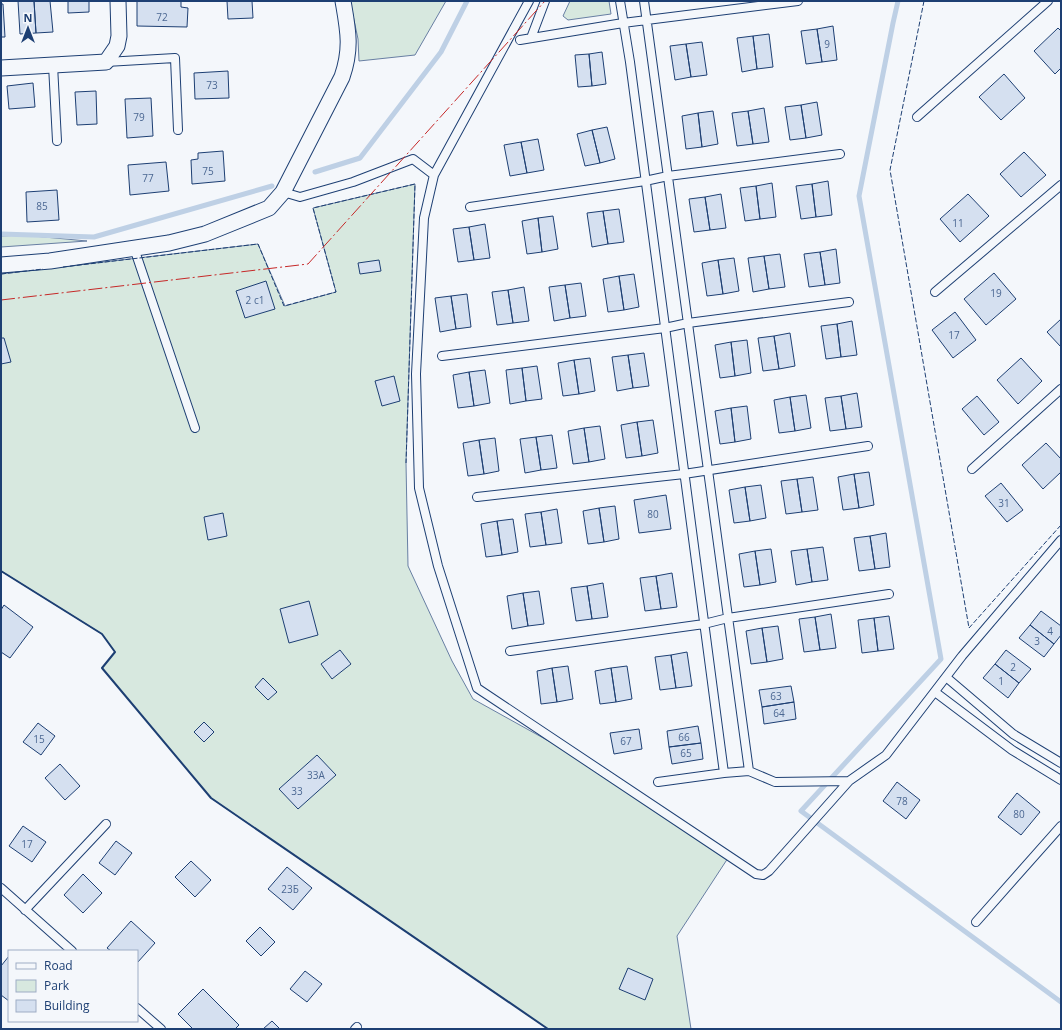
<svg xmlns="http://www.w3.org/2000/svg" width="1062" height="1030" viewBox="0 0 1062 1030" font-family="'Open Sans',sans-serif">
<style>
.green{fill:#d7e8df;stroke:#687fa3}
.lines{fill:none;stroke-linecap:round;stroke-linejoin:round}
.stream{stroke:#bed0e5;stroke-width:5}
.building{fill:#d5e0f0;stroke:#1d3f73}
.service-casing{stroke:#1d3f73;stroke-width:10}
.minor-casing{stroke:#1d3f73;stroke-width:17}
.service{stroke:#f4f7fb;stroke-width:8}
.minor{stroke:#f4f7fb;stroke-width:15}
.fence{stroke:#1d3f73;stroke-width:1;stroke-dasharray:5 2;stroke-linecap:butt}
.wall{stroke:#1d3f73;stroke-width:2}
.power{stroke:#c62828;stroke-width:1;stroke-dasharray:14 3 2 3;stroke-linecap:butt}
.labels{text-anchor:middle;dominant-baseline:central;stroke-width:3;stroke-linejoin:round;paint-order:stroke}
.number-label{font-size:10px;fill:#4b6792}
</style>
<rect width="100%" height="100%" fill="#f4f7fb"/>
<path class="green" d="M350,1H446L415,55L359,61L358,39Z
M570,1H609L611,14L568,20L563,16Z
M415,184L406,463L408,566L452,661L473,699L608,774L728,858L677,936L691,1029H548L211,798L102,668L115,652L102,634L1,571V274L258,244L285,306L336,292L313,208Z
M23,235L87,241L1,247V236Z"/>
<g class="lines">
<path class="stream" d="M898,1L893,23L859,196L941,659L801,811L1061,1002
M315,172L360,158L441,52L467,1
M1,234L94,237L272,186"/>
</g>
<path class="building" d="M18,1H34L36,33L20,34Z
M34,1H50L53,32L36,33Z
M68,1H89V12L68,13Z
M137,1H181V7L188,8L187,27L137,26Z
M227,1H252L253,18L228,19Z
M1,4H3L5,37H1Z
M833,26L837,60L822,62L817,29Z
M1058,28L1061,31V68L1055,74L1034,51Z
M817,29L822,62L806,64L801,31Z
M769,34L773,67L757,69L753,36Z
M753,36L757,69L742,72L737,38Z
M702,42L707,75L691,77L686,44Z
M686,44L691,77L675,80L670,46Z
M602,52L606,84L592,86L589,54Z
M589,54L592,86L578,87L575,55Z
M228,71L229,98L195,99L194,73Z
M1004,74L1025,98L1001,120L979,97Z
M33,83L35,107L9,109L7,86Z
M96,91L97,124L77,125L75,92Z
M151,98L153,136L127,138L125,99Z
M817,102L822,135L806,138L801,105Z
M801,105L806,138L790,140L785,107Z
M764,108L769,142L753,144L748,111Z
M713,111L718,144L702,147L698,113Z
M748,111L753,144L737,146L732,113Z
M698,113L702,147L686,149L682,116Z
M607,127L615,159L600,163L592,130Z
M592,130L600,163L585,166L577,134Z
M538,139L544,170L527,173L521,142Z
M521,142L527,173L510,176L504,145Z
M223,151L225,181L192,184L191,160L198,159V153Z
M1024,152L1046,175L1021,197L1000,174Z
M166,162L169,191L130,195L128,165Z
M828,181L832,215L816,217L812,184Z
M772,183L776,217L760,219L756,186Z
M812,184L816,217L801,219L796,186Z
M756,186L760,219L745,221L740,188Z
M57,190L59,220L27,222L26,192Z
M721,194L726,228L710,230L705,197Z
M968,194L989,216L960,242L940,219Z
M705,197L710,230L694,232L689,199Z
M619,209L624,242L608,244L603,211Z
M603,211L608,244L592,247L587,213Z
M553,216L558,249L542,252L538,218Z
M538,218L542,252L527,254L522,221Z
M485,224L490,258L474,260L469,227Z
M469,227L474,260L458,262L453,229Z
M836,249L840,283L825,285L820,252Z
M820,252L825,285L809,287L804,254Z
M780,254L785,287L769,289L764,256Z
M764,256L769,289L753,292L748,258Z
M734,258L739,291L723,294L718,260Z
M379,260L381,271L360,274L358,263Z
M718,260L723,294L707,296L702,263Z
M994,273L1016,299L986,325L964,299Z
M634,274L639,307L624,310L619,276Z
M619,276L624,310L608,312L603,279Z
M266,281L275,309L245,318L236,291Z
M581,283L586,316L570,318L565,285Z
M565,285L570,318L554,321L549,287Z
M524,287L529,321L513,323L508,290Z
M508,290L513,323L497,325L492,292Z
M467,294L471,327L456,329L451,296Z
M451,296L456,329L440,332L435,298Z
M955,312L976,340L953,358L932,330Z
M1061,319V347L1047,332Z
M852,321L857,355L841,357L837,324Z
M837,324L841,357L826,359L821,326Z
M790,333L795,366L779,369L774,336Z
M774,336L779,369L763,371L758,338Z
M1,338H4L11,362L1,364Z
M747,340L751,373L735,376L731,342Z
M731,342L735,376L720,378L715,345Z
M644,353L649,386L633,388L628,355Z
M628,355L633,388L617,391L612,357Z
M590,358L595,391L579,394L574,360Z
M1021,358L1042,381L1018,404L997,380Z
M574,360L579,394L563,396L558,363Z
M537,366L542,399L526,401L522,368Z
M522,368L526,401L510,404L506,370Z
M485,370L490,403L474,406L469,372Z
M469,372L474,406L458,408L453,375Z
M394,376L400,401L382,406L375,381Z
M857,393L862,427L846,429L841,396Z
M806,395L811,428L795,431L790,397Z
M841,396L846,429L830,431L825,398Z
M977,396L999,422L984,435L962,409Z
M790,397L795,431L779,433L774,400Z
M747,406L751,439L735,442L731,408Z
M731,408L735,442L720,444L715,411Z
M653,420L658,453L642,456L637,422Z
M637,422L642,456L626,458L621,425Z
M600,426L605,459L589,462L584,428Z
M584,428L589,462L573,464L568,431Z
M552,435L557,468L541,470L536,437Z
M536,437L541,470L525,473L520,439Z
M495,438L499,471L484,474L479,440Z
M479,440L484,474L468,476L463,443Z
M1046,443L1061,459V472L1043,489L1022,465Z
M869,472L874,505L859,508L854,474Z
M854,474L859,508L843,510L838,477Z
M813,477L818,510L802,512L797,479Z
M797,479L802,512L786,514L781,481Z
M1001,483L1023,510L1007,522L985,496Z
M761,485L766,518L750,521L745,487Z
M745,487L750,521L734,523L729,490Z
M666,495L671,529L639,533L634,500Z
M615,506L619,539L604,542L599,508Z
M599,508L604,542L588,544L583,511Z
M557,509L562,543L546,545L541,512Z
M541,512L546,545L530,547L525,514Z
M223,513L227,536L208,540L204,517Z
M513,519L518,552L502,555L497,521Z
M497,521L502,555L486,557L481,524Z
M886,533L890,567L875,569L870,536Z
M870,536L875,569L859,571L854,538Z
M823,547L828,580L812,582L807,549Z
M771,549L776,582L760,585L755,551Z
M807,549L812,582L796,585L791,551Z
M755,551L760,585L744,587L739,554Z
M672,573L677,607L661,609L656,576Z
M656,576L661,609L645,611L640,578Z
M603,583L608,617L592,619L587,586Z
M587,586L592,619L576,621L571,588Z
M539,591L544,624L528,626L523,593Z
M523,593L528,626L512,629L507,596Z
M309,601L318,635L289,643L280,609Z
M4,605L33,627L10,658L1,652V610Z
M1041,611L1061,626V635L1054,644L1030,625Z
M831,614L836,648L820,650L815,617Z
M889,616L894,649L878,651L874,618Z
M815,617L820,650L804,652L799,619Z
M874,618L878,651L862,653L858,620Z
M1030,625L1054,644L1044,657L1019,638Z
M778,626L783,659L767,662L762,628Z
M762,628L767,662L751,664L746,631Z
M340,650L351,664L332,679L321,664Z
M1006,650L1031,669L1019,683L995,664Z
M687,652L692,686L676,688L671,655Z
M671,655L676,688L660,690L655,657Z
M995,664L1019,683L1008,698L983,678Z
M568,666L573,699L557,702L552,668Z
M627,666L632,699L616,702L611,668Z
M552,668L557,702L541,704L537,671Z
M611,668L616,702L600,704L595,671Z
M263,678L277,692L268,700L255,687Z
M791,686L794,702L762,707L759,690Z
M794,702L796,719L764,724L762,707Z
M204,722L214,732L204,742L194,732Z
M38,723L55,736L41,755L23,742Z
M698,726L701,743L669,747L667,731Z
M639,729L642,749L614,754L610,733Z
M701,743L703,759L672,764L669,747Z
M317,755L336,775L298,809L279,789Z
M60,764L80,786L65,800L45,778Z
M897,782L920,800L906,819L883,801Z
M1017,793L1040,812L1021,835L998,817Z
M23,826L46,842L32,862L9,846Z
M116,841L132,853L115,875L99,863Z
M191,861L211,880L195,897L175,877Z
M287,867L312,888L293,910L268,889Z
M83,874L102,893L83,913L64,895Z
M131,921L155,943L137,963V951H111L107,948Z
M260,927L275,942L261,956L246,941Z
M9,956V1001L1,995V966Z
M628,968L653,979L645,1000L619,989Z
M305,971L322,984L307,1002L290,989Z
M203,989L239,1025L235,1029H193L178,1014Z
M272,1021L280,1029H263Z"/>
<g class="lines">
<defs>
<path id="service" d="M620,1L630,62L724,773L749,771L644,1
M531,38L545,1
M520,40L623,23L798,1
M106,62L175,58L178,130
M53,65L57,141
M917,117L1048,1
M434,175L529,1
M283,192L300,197L353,182L413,159L434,175L424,218L416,374L419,488L438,566L477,688L756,874L763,875L769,871L849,781
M470,207L645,181L668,176L840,154
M134,248L195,428
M935,292L1061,185
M442,356L665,328L688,323L849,302
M972,469L1061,389
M477,497L684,474L868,446
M510,651L704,624L728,618L889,594
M946,677L1013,734L1061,763
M935,692L1012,750L1061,780
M749,771L775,782L849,781L886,755L962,656L1061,540
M658,782L724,773
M1,888L72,951
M25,910L106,824
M976,922L1061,826
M137,1008L161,1029
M355,1029L357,1027"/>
<path id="minor" d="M1,68L106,62L117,46L119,36L118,1
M1,265L50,261L169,243L205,234L269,208L283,192L342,77C352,48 348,30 343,1"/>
</defs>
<use href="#service" class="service-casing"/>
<use href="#minor" class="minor-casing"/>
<use href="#service" class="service"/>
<use href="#minor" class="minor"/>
<path class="fence" d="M924,1L890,170L969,628L1061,525
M63,267L258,244L284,306L336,292L313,208L415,184L406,463
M1,274L43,269"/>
<path class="wall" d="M1,571L102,634L115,652L102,668L211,798L548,1029"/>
<path class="power" d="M1,300L308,264L545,1"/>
</g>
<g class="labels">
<g class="number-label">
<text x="162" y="17">72</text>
<text x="827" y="44">9</text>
<text x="212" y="85">73</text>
<text x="139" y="117">79</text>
<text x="208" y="171">75</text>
<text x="148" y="178">77</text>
<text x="42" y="206">85</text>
<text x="958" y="223">11</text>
<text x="996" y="293">19</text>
<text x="255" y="300">2 с1</text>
<text x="954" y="335">17</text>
<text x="1004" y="503">31</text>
<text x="653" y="514">80</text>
<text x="1050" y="631">4</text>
<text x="1037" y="641">3</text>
<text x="1013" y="667">2</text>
<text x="1001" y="681">1</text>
<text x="776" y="696">63</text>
<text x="779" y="713">64</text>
<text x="684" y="737">66</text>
<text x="39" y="739">15</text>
<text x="626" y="741">67</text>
<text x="686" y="753">65</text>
<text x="316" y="775">33А</text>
<text x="297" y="791">33</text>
<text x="902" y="801">78</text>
<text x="1019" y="814">80</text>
<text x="27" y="844">17</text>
<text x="290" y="889">23Б</text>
</g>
</g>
<rect width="1062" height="1030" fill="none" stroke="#1d3f73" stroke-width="4"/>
<rect x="8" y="950" width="130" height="72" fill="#f4f7fb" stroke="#9eadc5"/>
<rect x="16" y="963" width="20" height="6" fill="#f4f7fb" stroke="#9eadc5"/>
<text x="44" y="970" font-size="12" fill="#1d3f73">Road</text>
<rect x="16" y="980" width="20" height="12" fill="#d7e8df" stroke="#9eadc5"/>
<text x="44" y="990" font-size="12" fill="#1d3f73">Park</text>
<rect x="16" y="1000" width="20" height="12" fill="#d5e0f0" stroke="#9eadc5"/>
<text x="44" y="1010" font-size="12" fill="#1d3f73">Building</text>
<g transform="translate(28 28)" stroke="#f4f7fb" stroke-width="3" paint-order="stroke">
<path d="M0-3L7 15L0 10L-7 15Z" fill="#1d3f73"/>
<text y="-6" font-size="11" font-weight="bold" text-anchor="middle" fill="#1d3f73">N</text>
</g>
</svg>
